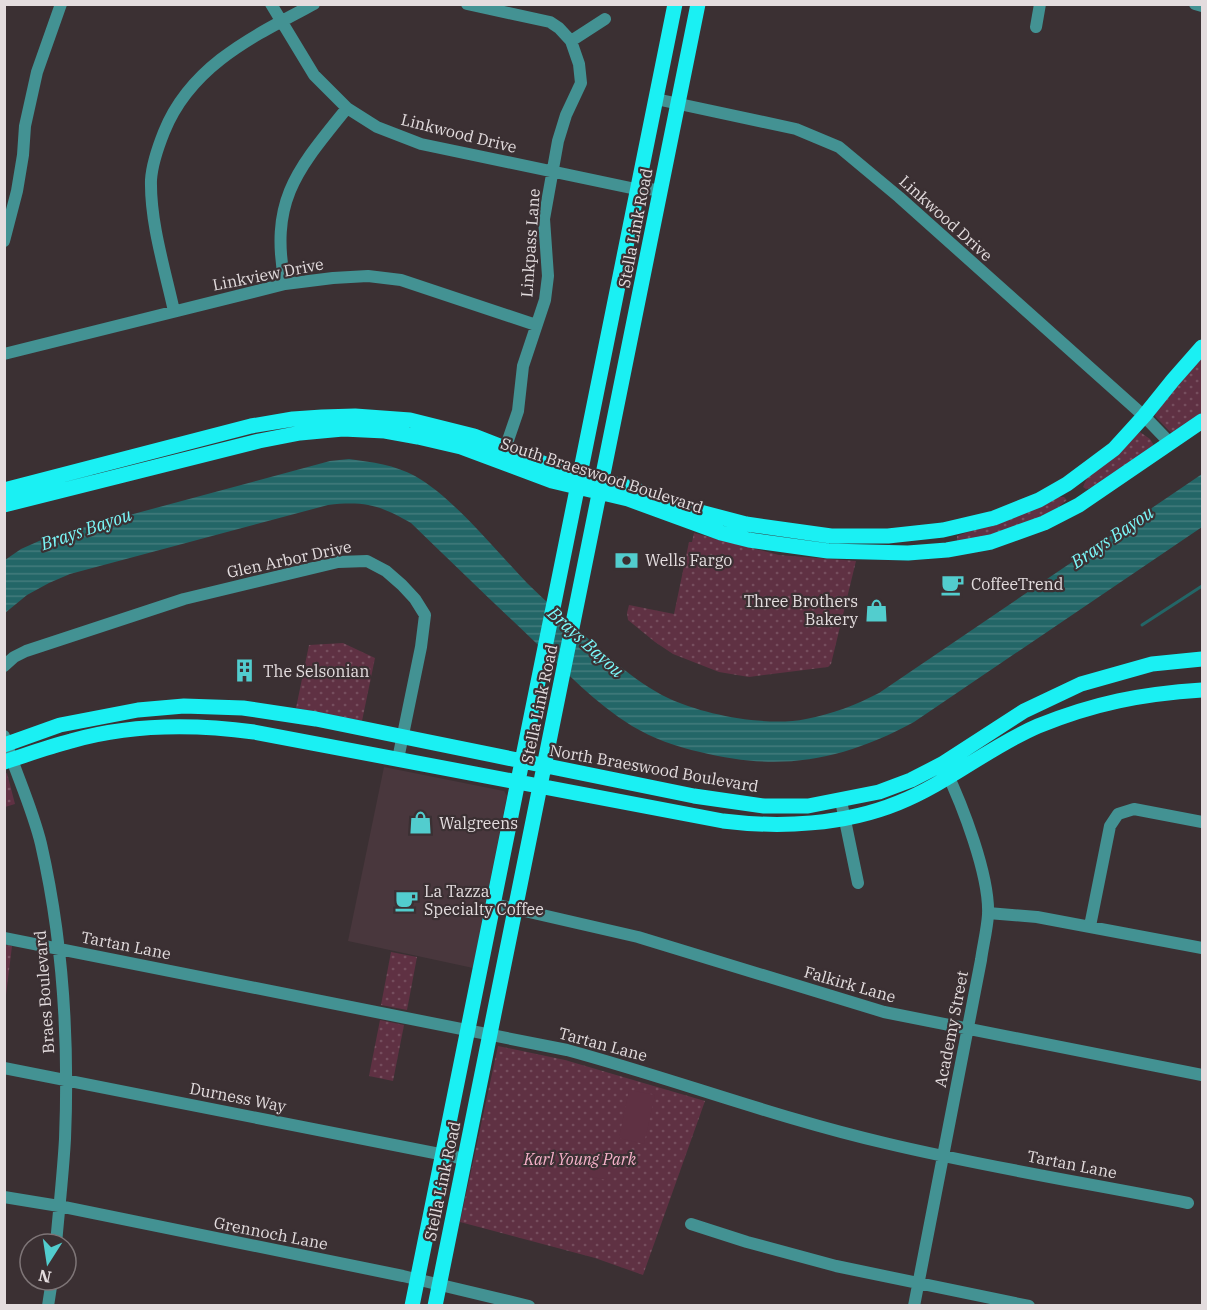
<svg xmlns="http://www.w3.org/2000/svg" width="1207" height="1310" viewBox="0 0 1207 1310" font-family="'IBM Plex Serif',serif">
<style>
.built{fill:#49373d}
.green{fill:url(#green-dots)}
.pitch{fill:#5f3143}
.water{fill:url(#water-rules)}
.lines{fill:none;stroke-linecap:round;stroke-linejoin:round}
.stream{stroke:#236667;stroke-width:3}
.minor{stroke:#439293;stroke-width:12}
.major{stroke:#1af0f3;stroke-width:15}
.labels{text-anchor:middle;dominant-baseline:central;stroke-width:4.5;stroke-linejoin:round;paint-order:stroke}
.street-label{font-size:16px;fill:#e3dcde;stroke:#3b3033}
.poi-label{font-size:16px;fill:#e3dcde;stroke:#3b3033;text-anchor:start}
.park-label{font-size:16px;font-style:italic;fill:#f5b1c9;stroke:#3b3033}
.water-label{font-size:18px;font-style:italic;fill:#7bfafb;stroke:#3b3033}
</style>
<defs>
<pattern id="green-dots" width="8" height="8" patternUnits="userSpaceOnUse" patternTransform="scale(1.5)"><rect width="8" height="8" fill="#5f3143"/><path d="M2 2h.1M6 6h.1" fill="none" stroke="#764e5e" stroke-width="1.8" stroke-linecap="round"/></pattern>
<pattern id="water-rules" width="6" height="5" patternUnits="userSpaceOnUse" patternTransform="scale(1.5)"><rect width="6" height="5" fill="#236667"/><path d="M0 2.5h6" fill="none" stroke="#437b7c"/></pattern>
</defs>
<rect width="100%" height="100%" fill="#3b3033"/>
<path class="built" d="M384,767L504,791L507,796L473,968L348,941Z"/>
<path class="green" d="M1202,355V416L1173,435L1155,416L1156,413Z
M1140,432L1150,439L1155,447L1094,487L1086,489L1083,487L1087,478L1115,456Z
M1056,497H1064L1067,500L1048,515L967,543L957,541V536L1016,515Z
M694,533L779,555L856,561L831,664L828,667L749,677L719,672L673,654L655,642L628,620L627,613L629,605L674,614L689,542H692Z
M343,643L375,658L362,721L296,708L309,645Z
M7,773L15,804L5,807V774Z
M5,945L12,946L5,1003L4,945Z
M391,952L417,957L407,1010L381,1005Z
M380,1020L404,1025L393,1081L369,1076Z
M498,1046L565,1060L705,1101L643,1275L595,1258L460,1222Z"/>
<path class="pitch" d="M629,1090L655,1095L644,1144L619,1138Z
M592,1154L611,1158L606,1180L588,1176Z"/>
<path class="water" d="M349,459C372,462 395,465 415,476C454,498 495,550 527,583C542,598 558,612 574,626C603,652 633,681 668,698C704,715 767,727 806,719C832,714 856,705 879,693L1202,474V527L914,722C842,761 780,772 700,752C677,747 652,738 632,726C596,704 566,672 536,643C494,603 452,563 411,523C380,505 364,501 328,505L70,574L49,583L27,595L5,613V560L21,549L48,537L330,461Z"/>
<g class="lines">
<path class="stream" d="M1142,625L1202,586"/>
<path class="minor" d="M271,4L314,75L347,108L377,127L421,144L631,188L661,190
M467,4L550,22L559,28L571,41L579,64L581,83L566,115L558,141L544,219L548,276L545,300L523,366L518,411L505,449
M1195,4L1202,6
M1036,27L1040,4
M571,41L605,19
M656,99L796,129L839,147L899,197L1144,416L1170,443
M4,241L17,191L23,155L25,126L37,72L61,4
M285,284C269,200 297,170 347,108
M174,311C165,270 150,222 151,180C152,164 158,147 164,132C191,65 254,36 314,4
M4,354L285,284L333,278L368,276L401,280L536,325
M4,666L14,657L26,651L184,599L338,562L367,561L386,571L402,585L415,599L425,615L421,647L398,759
M4,736C15,772 32,807 41,844C63,940 69,1041 65,1139C63,1174 59,1209 56,1244
M841,801L858,883
M494,904L638,937L884,1012L1202,1075
M988,913L1037,917L1202,948
M1090,926L1110,826L1118,814L1134,809L1202,822
M4,938L567,1050C674,1079 777,1118 885,1143C985,1167 1087,1183 1188,1203
M4,1068L465,1159
M4,1197L59,1206L403,1276L529,1306
M691,1224L747,1242L836,1266L1029,1306
M48,1306L52,1280
M914,1306L981,960C983,945 987,930 988,915C990,876 962,804 945,769"/>
<path class="major" d="M4,490L251,426L293,419L322,417L355,416L410,420L474,436L563,471L631,488L685,508L746,524L831,536H888L943,530L994,518L1039,500L1067,484L1114,449L1144,416L1173,380L1202,347
M4,505L259,441L300,433L343,429L385,431L418,437L461,447L552,481L628,499L721,533L749,540L828,551L908,553L947,550L991,542L1044,523L1079,505L1202,421
M4,745L60,725L138,710L184,706L243,708L316,719L694,796L764,806H808L879,792L911,780L942,764L1024,711L1081,684L1152,664L1202,659
M4,762C26,755 48,747 71,741C130,724 194,724 254,732L723,821C780,828 844,825 898,803C948,783 989,747 1038,726C1095,703 1141,694 1202,690
M412,1306L675,4
M435,1306L698,4"/>
</g>
<defs>
<symbol id="bank-bare" viewBox="-9 -9 18 18"><path d="M-6-4H6V4H-6ZM0-2.3a2.3 2.3 0 1 0 0 4.6a2.3 2.3 0 1 0 0-4.6Z" fill="#52cdce" stroke="#3b3033" stroke-width="2.5" paint-order="stroke"/></symbol>
<symbol id="cafe-bare" viewBox="-9 -9 18 18"><path d="M-5.5-4.5H6V0H3Q3 3.5 0 3.5H-2.5Q-5.5 3.5-5.5 0ZM3-3.2v2h1.7v-2ZM-6 4.5H4V6H-6Z" fill="#52cdce" stroke="#3b3033" stroke-width="2.5" paint-order="stroke"/></symbol>
<symbol id="shop-bare" viewBox="-9 -9 18 18"><path d="M-5-2.5h2.3a2.7 3.5 0 0 1 5.4 0H5L5.5 6h-11ZM-1.5-2.5h3a1.5 2.3 0 0 0-3 0Z" fill="#52cdce" stroke="#3b3033" stroke-width="2.5" paint-order="stroke"/></symbol>
<symbol id="building-bare" viewBox="-9 -9 18 18"><path d="M-4-6H4V6H1V3H-1V6H-4ZM-2.5-4.3h1.7v1.8h-1.7ZM.8-4.3h1.7v1.8H.8ZM-2.5-1h1.7V.8h-1.7ZM.8-1h1.7V.8H.8Z" fill="#52cdce" stroke="#3b3033" stroke-width="2.5" paint-order="stroke"/></symbol>
</defs>
<g fill-rule="evenodd">
<use href="#bank-bare" x="610" y="544" width="33" height="33"/>
<use href="#cafe-bare" x="936" y="568" width="33" height="33"/>
<use href="#shop-bare" x="860" y="594" width="33" height="33"/>
<use href="#building-bare" x="228" y="654" width="33" height="33"/>
<use href="#shop-bare" x="404" y="806" width="33" height="33"/>
<use href="#cafe-bare" x="390" y="884" width="33" height="33"/>
</g>
<g class="labels">
<g class="street-label">
<text transform="translate(459 133) rotate(14)">Linkwood Drive</text>
<text transform="translate(946 218) rotate(42)">Linkwood Drive</text>
<text transform="translate(635 228) rotate(-79)">Stella Link Road</text>
<text transform="translate(530 243) rotate(-86)">Linkpass Lane</text>
<text transform="translate(268 274) rotate(-11)">Linkview Drive</text>
<text transform="translate(602 475) rotate(18)">South Braeswood Boulevard</text>
<text transform="translate(289 559) rotate(-12)">Glen Arbor Drive</text>
<text transform="translate(539 704) rotate(-78)">Stella Link Road</text>
<text transform="translate(654 768) rotate(10)">North Braeswood Boulevard</text>
<text transform="translate(126 945) rotate(11)">Tartan Lane</text>
<text transform="translate(850 984) rotate(16)">Falkirk Lane</text>
<text transform="translate(44 992) rotate(-94)">Braes Boulevard</text>
<text transform="translate(951 1029) rotate(-79)">Academy Street</text>
<text transform="translate(603 1044) rotate(15)">Tartan Lane</text>
<text transform="translate(238 1097) rotate(11)">Durness Way</text>
<text transform="translate(1072 1164) rotate(11)">Tartan Lane</text>
<text transform="translate(442 1181) rotate(-78)">Stella Link Road</text>
<text transform="translate(271 1233) rotate(11)">Grennoch Lane</text>
</g>
<g class="poi-label">
<text x="645" y="560">Wells Fargo</text>
<text x="971" y="584">CoffeeTrend</text>
<text x="858" y="601" text-anchor="end">Three Brothers<tspan x="858" dy="18">Bakery</tspan></text>
<text x="263" y="671">The Selsonian</text>
<text x="439" y="823">Walgreens</text>
<text x="424" y="891">La Tazza<tspan x="424" dy="18">Specialty Coffee</tspan></text>
</g>
<g class="park-label">
<text x="580" y="1159">Karl Young Park</text>
</g>
<g class="water-label">
<text transform="translate(86 529) rotate(-19)">Brays Bayou</text>
<text transform="translate(1112 537) rotate(-34)">Brays Bayou</text>
<text transform="translate(586 642) rotate(42)">Brays Bayou</text>
</g>
</g>
<rect width="1207" height="1310" fill="none" stroke="#e3dcde" stroke-width="12"/>
<g transform="translate(48 1262) rotate(192)"><circle r="28" fill="#3b3033" stroke="#7e7577" stroke-width="1.5"/>
<path d="M0-4.5L10 22L0 15L-10 22Z" fill="#52cdce"/>
<text y="-9" font-size="16" font-weight="bold" text-anchor="middle" fill="#e3dcde">N</text>
</g>
</svg>
